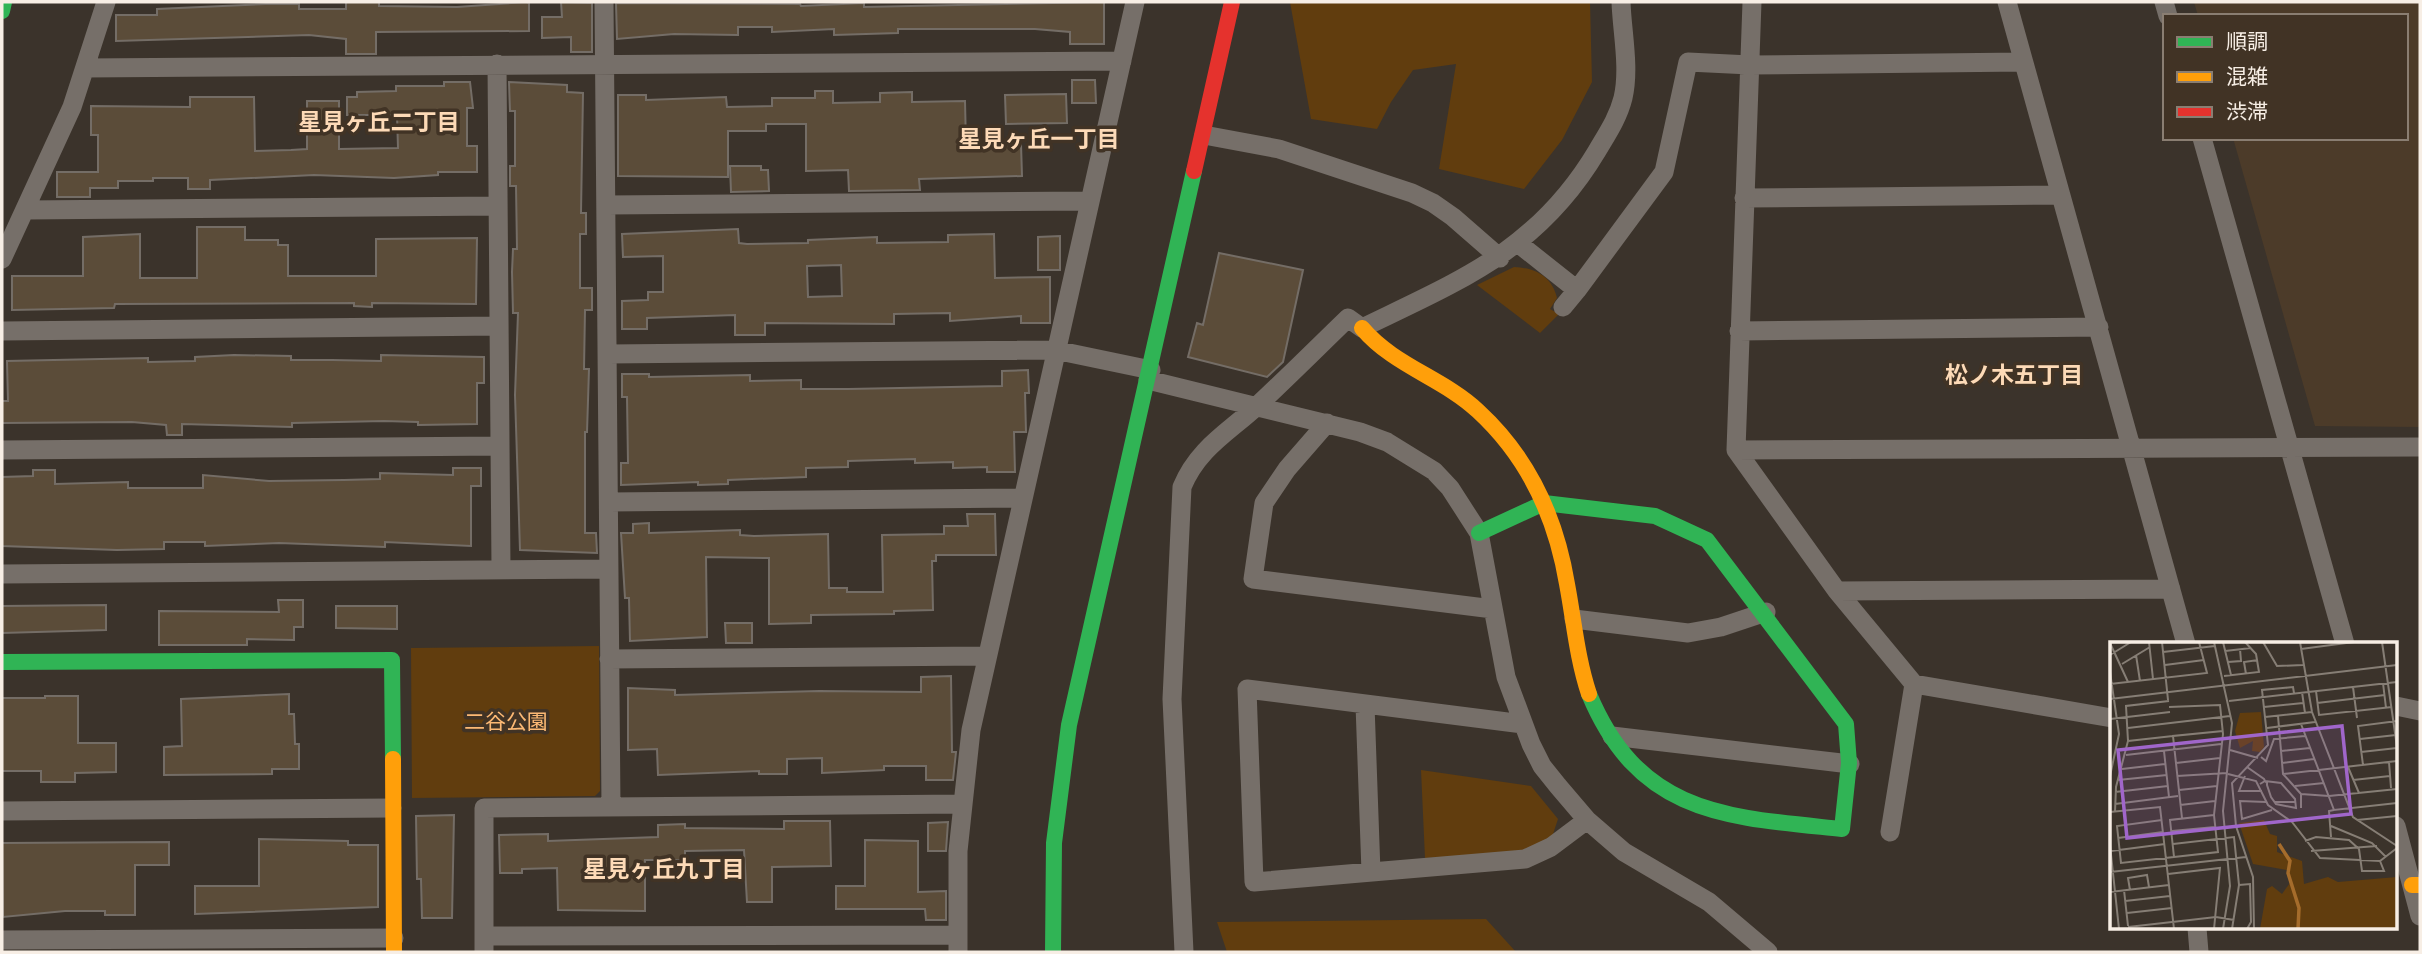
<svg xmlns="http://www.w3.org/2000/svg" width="2422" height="954" viewBox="0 0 2422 954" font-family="'Source Sans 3','Noto Sans JP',sans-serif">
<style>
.built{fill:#4c3b29}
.green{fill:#613d0e}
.building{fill:#5b4c39;stroke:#746d66;stroke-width:2;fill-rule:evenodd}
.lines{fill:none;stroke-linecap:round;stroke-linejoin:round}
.street{stroke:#766f69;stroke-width:19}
.fast{stroke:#30b455;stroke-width:16}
.slow{stroke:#ff9f0a;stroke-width:16}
.jam{stroke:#e5322d;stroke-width:16}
.labels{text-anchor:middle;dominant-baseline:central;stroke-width:7;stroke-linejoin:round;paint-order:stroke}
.park-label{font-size:21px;fill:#fcb974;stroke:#413325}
.neighbourhood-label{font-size:23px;font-weight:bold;fill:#fddab7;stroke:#413325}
.inset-river{fill:none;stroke:#a56c2b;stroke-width:3.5}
.inset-road{fill:none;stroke:#867e75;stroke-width:2}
.view{fill:#a066ca;fill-opacity:0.15;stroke:#a066ca;stroke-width:3.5}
.inset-edge{fill:none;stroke:#f7eee5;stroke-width:3.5}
</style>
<rect width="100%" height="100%" fill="#3b332b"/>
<path class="built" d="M2194,2H2420V427L2315,426L2233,138H2406V16H2198Z"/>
<path class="green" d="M1290,2H1590L1592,82L1562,140L1524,189L1439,169L1456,64L1413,70L1391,102L1377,129L1311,119Z
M1514,267C1535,268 1552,276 1557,298L1550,309L1559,314L1540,333L1477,285Z
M599,646L600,791L595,796L412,798L411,648Z
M1421,770L1531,786L1558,819L1552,837L1524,853L1425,858Z
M1486,919L1516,952H1227L1217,922Z"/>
<path class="building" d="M346,2H379V6L457,7L526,2L529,3V31L376,32V54H346V39L309,35L116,41V15H157V9L266,4H299V9H346Z
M561,2L592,3V52H571V37L542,38V17H562Z
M1104,2V44H1070V32L1035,29H898V33L834,35V29L772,32V27H738V35L674,34L617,39L616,3L800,4L801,6L864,3V7Z
M1072,80H1095L1096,103H1072Z
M444,82H470L473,108H467V146H477V172H438V175L394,178L314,175L210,180V189H188V178H153V181H118V188H90V197H57V172H98V135H91V106L190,107V97H254L255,151L291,150L307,149V101H339V149L398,148L397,115H347V97H357V92L396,91V86H444Z
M509,82L567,85V92L583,93L581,213H586V234H580V288H592V310H585L584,369H589L587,432H585V533H596L597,553L520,550L515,395L518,313H513L512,272L513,249H517L516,186H510V166H515V111H510Z
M815,91H833V103L880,102V93L912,92V102L965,101L966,145L1021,144L1022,176L919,179L920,190L849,191L848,170L806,171V124H766V131H728V177L618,176V95H646V100L726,97L727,107L772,106V98H815Z
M1066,94L1067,123L1006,124L1005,95Z
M730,166H761V170H768L769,191L731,192Z
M197,227H245V240H278V245H288V276H376V239L477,238L476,304L372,303V307L354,306V303L115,304L114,308L12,310V276H83V237L140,234V278H197Z
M738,229L739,243L747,244L808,243V240L877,237V243L948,242V235L994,234L995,278L1050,277V323H1021V316L950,321V313L894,314V324L765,323V335H735V315L647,318V329H622V301L648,300V292H663V256L623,257L622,234ZM841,265L842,296L808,297L807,266Z
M1060,236V270H1038V237Z
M1219,253L1303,270L1283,362L1267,377L1188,357L1197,323L1203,325Z
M234,355L291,356V360H332L381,361V355L484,357V383H477V424L418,425V422L384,421L292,423V427L182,424V435H167L166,425L132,422L2,423V401H8L7,361L148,358V362L195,361V357Z
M1028,370L1029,393H1025L1026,432H1014L1015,472H987V467L953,468V462L915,463V459L848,461V467L806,468V477L728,480V484L698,485V482L621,485V463H628L627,397H622V374H649V377L750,375V381L801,380V389H848L1002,386V371Z
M453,468H481V486H471V546L385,542V547L279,543L205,546V542H164V549L117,550L2,546V477L33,476V470H55V484L128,482V488H203V475L269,481L344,480L380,479V473L453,475Z
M967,514H995L996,555H936V561H932L933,610L894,611V614L811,615V623L769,624V558L706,557L707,637L630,641L629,598H625L621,533H633V524L649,523V533L740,530V535L754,536L828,534L829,588H847V592H883L882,535L944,534V526H968Z
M278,600H303V627H294V640L247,639V645H159V611L279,612Z
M106,605V630L2,633V606Z
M336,606H397V629L336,628Z
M725,623H752V643H726Z
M951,676L952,752H956L953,780H926V766H884V770L822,773V758L787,759V774H759V771L658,775L657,749L628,750V688L675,690V695L819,691L921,692V677Z
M289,694V714H294L295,744H299V769H272V774L164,775V747L182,746L181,699Z
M45,696H78V743H116V772L75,773V782H41V771H2V698H45Z
M454,815L452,918H422L421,879H417L416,816Z
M784,821H830L831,866L772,867V902H747L744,850L685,851V860H645V911L558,910L557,868L522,869V873H500L499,835L548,834V841L658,837V825L685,824V828L784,829Z
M948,822L946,851H928V823Z
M259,839L348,841V845H378V907L195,914V886H259Z
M865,840L918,841V892L946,891V920H926L925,909H836V886H865Z
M169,842V865H135V915H105V911H65L3,917L2,843Z"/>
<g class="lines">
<path class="street" d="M604,2L611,807
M1752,2L1736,450L1837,591L1914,684L1890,832
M2007,2L2186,644
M2164,2L2168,16
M497,64L501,569
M85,68L1122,61
M1204,135L1279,149L1412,193L1433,203L1453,217L1500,258
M2202,138L2345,644
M1744,198L2061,195
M606,205L1090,201
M26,210L498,206
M1519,244L1577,290L1664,172L1688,62L1750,65L2023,62
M2,259L72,107L106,2
M1563,307L1577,290
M2,331L499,326
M1739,331L2099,327
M608,354L1055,350L1151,370
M1148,380L1360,432L1387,442L1434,471L1450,488L1479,533L1506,677L1531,744L1542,766L1558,786L1587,820L1624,852L1709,902L1768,952
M1327,423L1287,469L1264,503L1253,579L1493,609
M2,450L500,446
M1736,450L2420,447
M609,502L1022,498
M2,574L608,569
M1837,591L2171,589
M1574,619L1688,633L1721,627L1766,612
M609,659L986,656
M1914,684L2112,718
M1365,705L1371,872
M2396,706L2420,711
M1523,724L1247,689L1254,882L1525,859L1551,847L1587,820
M1612,736L1850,764
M2,811L392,808
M2396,826L2420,916
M2197,928L2199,952
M484,936L957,935
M2,940L394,938
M484,952V808L962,804
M958,952V851L971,730L1135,2
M1184,952L1172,699L1182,487C1198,448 1229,432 1258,405C1289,376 1318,347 1348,318L1362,328C1461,280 1538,250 1597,151C1607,134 1618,118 1623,98C1630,68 1622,32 1621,2"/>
<path class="fast" d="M2,11L4,2
M1479,533L1544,503L1655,516L1707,540L1846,724L1849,763L1842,829C1727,817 1640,816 1589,694
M2,662L392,660L393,759
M1053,952L1054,843L1069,725L1194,171"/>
<path class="slow" d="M1362,328C1394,366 1443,378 1478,411C1528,457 1556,518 1567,584C1574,621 1577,658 1589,694
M393,759L394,952
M2412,885H2420"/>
<path class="jam" d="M1194,171L1232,2"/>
</g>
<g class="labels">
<g class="park-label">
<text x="506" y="722">二谷公園</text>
</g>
<g class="neighbourhood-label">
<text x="379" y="122">星見ヶ丘二丁目</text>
<text x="1039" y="139">星見ヶ丘一丁目</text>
<text x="2014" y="375">松ノ木五丁目</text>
<text x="664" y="869">星見ヶ丘九丁目</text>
</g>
</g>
<g transform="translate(2110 642)">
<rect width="287" height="287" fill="#3b332b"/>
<path d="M151,70L154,105L150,110L142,109L143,99L130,106L125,89L130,71ZM154,178L160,192L167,194V210L192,219L194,242L218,235L228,240L287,235V287H150L157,247L162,244L172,252L182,238L177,228L143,222L129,181Z" fill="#613d0e"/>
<path class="inset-river" d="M169,202L180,219L178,231L189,266L188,287"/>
<path class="inset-road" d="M39,0L43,37M52,0L58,58M104,0L122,81L113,169L120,244L113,287M113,0L121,33M153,0L167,24L193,23M190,0L202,70L243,175L287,204M272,0L287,105M0,1L18,40M191,7L244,0M115,9L141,6M53,10L105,4M0,13L21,0M26,13L30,39M118,20L131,19L130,7M12,22L40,5M55,23L94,18M0,30L9,92L0,134M136,32L134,20L148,18M114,34L149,30L146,12L135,0M273,41L276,66M0,42L97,31L89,0M243,45L247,76M206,49L209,73L282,65M192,50L195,71M0,57L287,23M119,59L287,40M207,61L275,53M154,65L193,61M168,74L173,132L191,152V166M155,75L202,70M0,77L60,70M0,82V104M191,82L224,168L287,161M18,86L120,74M157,86L205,80M250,97L286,93M18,99L63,94M120,108L148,116M54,109L59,155M171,109L200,106M251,110L287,106M16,113L111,102M151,115L156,119L164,97L195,94M279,120L281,146M66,121L110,116M172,121L204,117M253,123L248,84L287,79M137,125L154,137L155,139L157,141V143L161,155L166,162L186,166L185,157L171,141L155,139L150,142M238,125L249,151M12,127L55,122M118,132L146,139L158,163L182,180L210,216L270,219L287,206M173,132L287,119M67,134L117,131M135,134L129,149H152M8,138L57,133M243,138L280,134M185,144L214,141M69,148L107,144M5,150L58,144M191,152L219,154L287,147M156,160L130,159L132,177L162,168M164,160H186M5,162L68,154M70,163L105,159M0,170L50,165L64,287M5,170L6,145L18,99L16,64L59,59M72,176L63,94L113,89M52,178L7,184L11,221L108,210L104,173L113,92L110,63L59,65M247,178L287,174M221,184L262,201L276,215M62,189L105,185M221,195L219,169L224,168M8,196L53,190M195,199L206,195L239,198L249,207L252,229H274L270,219M63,202L124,195L129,243L122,287M0,203L9,287M1,209L55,202M201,209L267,204M64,215L60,178L104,173M0,230L136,215M58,232L110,226L104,287M129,243L140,242L141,280L137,287M14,248L18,284M20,248L18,236L37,233L39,245M0,250L59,243M15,259L60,254M17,271L62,266M18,285L106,275L124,278M144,287L143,235L126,184L122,141L158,103L152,48L183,45L184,51"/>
<path class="view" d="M232,84L241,172L17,196L8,108Z"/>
<rect width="287" height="287" class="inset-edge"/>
</g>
<rect width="2422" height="954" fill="none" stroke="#f7eee5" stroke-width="7"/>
<rect x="2163" y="14" width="245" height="126" fill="#413325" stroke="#8a7e72" stroke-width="2"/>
<rect x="2177" y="37" width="35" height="10" fill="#30b455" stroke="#8a7e72" stroke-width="2"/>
<text x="2226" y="49" font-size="21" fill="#f7eee5">順調</text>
<rect x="2177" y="72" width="35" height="10" fill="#ff9f0a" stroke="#8a7e72" stroke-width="2"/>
<text x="2226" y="84" font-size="21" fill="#f7eee5">混雑</text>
<rect x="2177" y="107" width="35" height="10" fill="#e5322d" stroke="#8a7e72" stroke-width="2"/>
<text x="2226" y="119" font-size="21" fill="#f7eee5">渋滞</text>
</svg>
